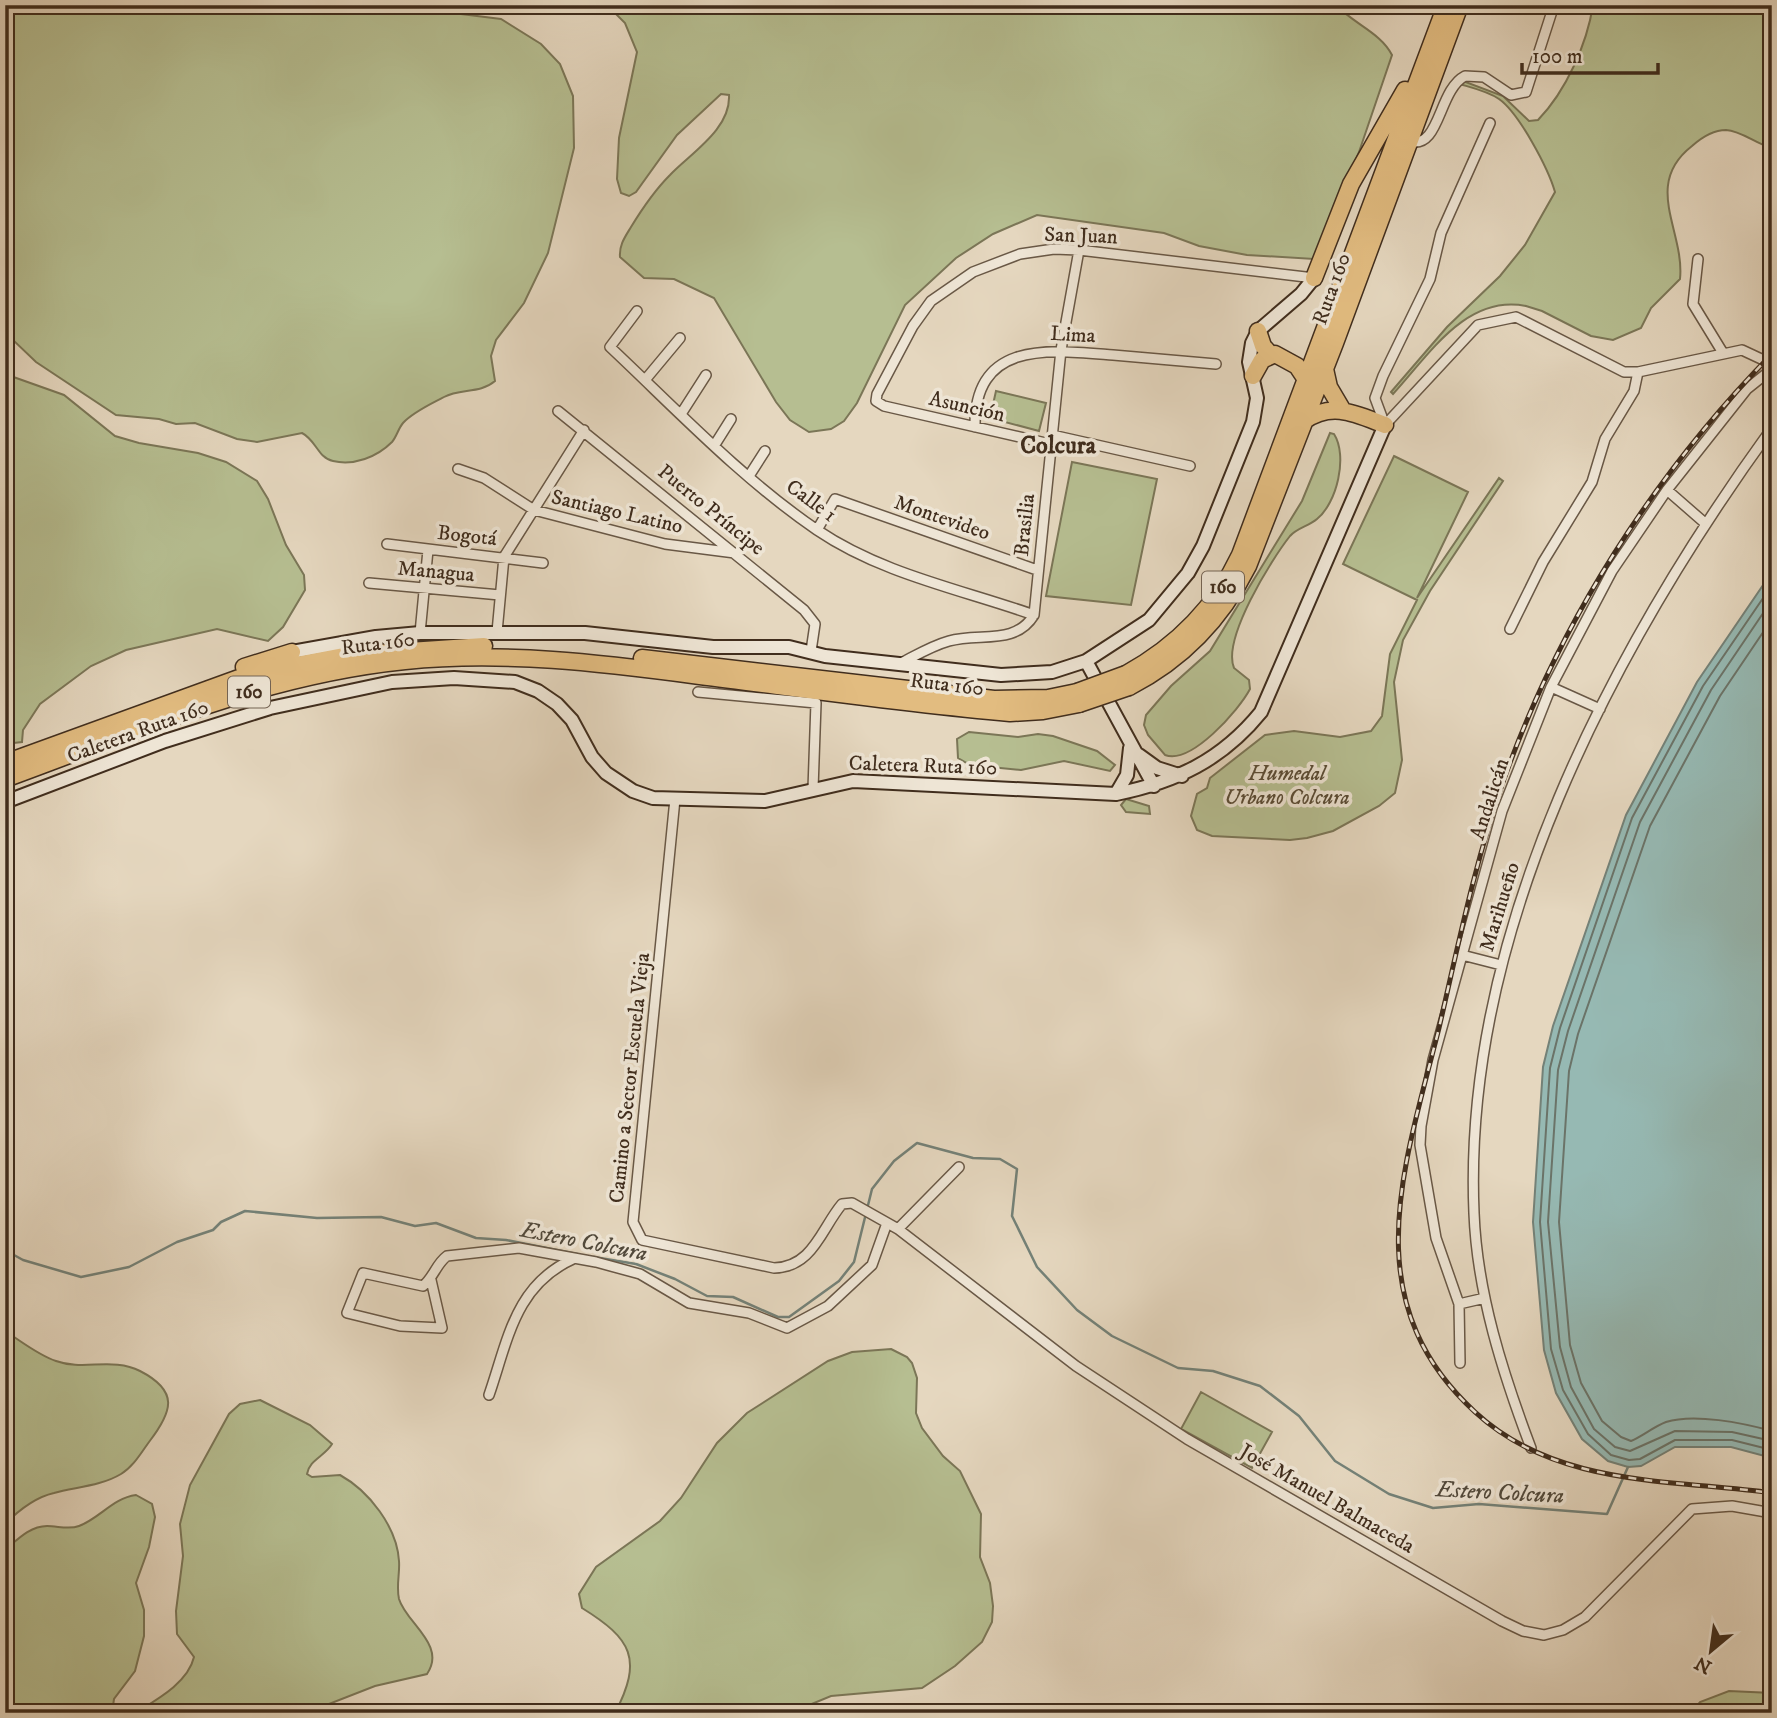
<svg xmlns="http://www.w3.org/2000/svg" width="1777" height="1718" viewBox="0 0 1777 1718" font-family="'IM FELL DW Pica',serif">
<style>
.green{fill:#b6be91;stroke:#7b7657;stroke-width:2}
.water{fill:#96b9b3;stroke:#748177;stroke-width:2}
.lines{fill:none;stroke-linecap:round;stroke-linejoin:round}
.shore{stroke:#6b7368;stroke-width:2}
.stream{stroke:#748177;stroke-width:2.5}
.street-casing{stroke:#695846;stroke-width:12}
.secondary-casing{stroke:#402d1d;stroke-width:16}
.highway-casing{stroke:#402d1d;stroke-width:19}
.street{stroke:#eee5d5;stroke-width:9}
.secondary{stroke:#eee5d5;stroke-width:12}
.highway{stroke:#e2bc80;stroke-width:16}
.rail-casing{stroke:#402d1d;stroke-width:5}
.rail{stroke:#eee5d5;stroke-width:2.5;stroke-dasharray:8;stroke-linecap:butt}
.highway-bridge-casing{stroke:#402d1d;stroke-width:19;stroke-linecap:butt}
.highway-bridge{stroke:#e2bc80;stroke-width:16}
.labels{text-anchor:middle;dominant-baseline:central;stroke-width:7;stroke-linejoin:round;paint-order:stroke}
.shield{fill:#eee5d5;stroke:#746454;stroke-width:2}
.shield-label{font-size:19px;font-weight:bold;fill:#402d1d}
.street-label{font-size:21px;fill:#402d1d;stroke:#eee5d5}
.park-label{font-size:21px;font-style:italic;fill:#584a34;stroke:#eee5d5}
.water-label{font-size:23px;font-style:italic;fill:#51493b;stroke:#eee5d5}
.quarter-label{font-size:24px;font-weight:bold;fill:#402d1d;stroke:#eee5d5}
</style>
<rect width="100%" height="100%" fill="#e5d7bf"/>
<filter id="stains"><feTurbulence type="fractalNoise" baseFrequency=".00286" numOctaves="4"/><feColorMatrix values="0 0 0 0 .2 0 0 0 0 .09 0 0 0 0 .02 0 0 0 .5 -.17"/></filter>
<radialGradient id="worn" r=".72"><stop offset=".6" stop-color="#630" stop-opacity="0"/><stop offset="1" stop-color="#630" stop-opacity=".3"/></radialGradient>
<path class="green" d="M5,5H433L453,13L501,19L541,44L560,64L573,96L574,148L548,253L524,303L496,340L491,356L495,381C480,394 460,388 444,397C431,404 413,412 403,423C398,429 397,436 392,442C377,457 354,466 333,461C318,458 316,440 302,433L257,442L237,439L195,423L176,424L159,419L116,415L36,362L14,341L5,324Z
M607,5H1336C1354,24 1381,33 1392,55L1359,152L1314,259L1247,255L1199,246L1164,233L1037,215L993,234L956,258L905,305L857,403L844,421L831,429L809,432L790,420L776,402L714,298L674,279L644,278L620,257C619,245 625,237 631,227C642,209 655,190 670,175C691,153 731,129 729,95L721,94L677,135L636,192L629,196L621,193L617,179L619,138L637,52L625,23Z
M1593,5H1772V148C1756,144 1742,131 1726,130C1713,130 1701,138 1692,146C1642,185 1685,231 1680,279L1651,308L1641,328L1613,340L1591,336L1542,311L1526,306C1466,294 1429,355 1393,394L1391,392L1447,327L1500,276L1525,245L1555,192C1548,168 1519,113 1499,99C1486,90 1468,87 1453,82L1455,78L1503,96L1529,121L1538,120C1566,91 1587,44 1593,5Z
M5,374L64,395L115,436L139,443L198,453L226,462L257,481L268,499L286,545L304,575L305,590L283,627L268,641L217,629L126,650L91,666L40,704L23,730L22,742L5,744Z
M996,391L1046,403L1039,431L990,418Z
M1330,433L1334,434C1348,456 1337,503 1317,519C1309,526 1297,528 1290,536C1271,560 1222,639 1234,668L1249,680L1250,689C1239,710 1191,765 1165,755L1148,735L1144,725L1146,715L1171,686L1210,651L1302,501Z
M1394,456L1468,492L1417,598L1499,478L1503,481L1430,591L1403,640L1394,682L1402,760L1395,793L1379,806L1333,831L1307,838L1290,840L1212,836L1197,830L1191,816L1197,794L1207,788L1210,778L1265,735L1294,731L1340,737L1371,731L1382,716L1390,654L1417,600L1343,564Z
M1072,462L1157,479L1131,605L1046,596Z
M969,732L1018,737L1038,734L1053,736L1097,751L1115,765L1110,771L1064,761L1021,770L970,765L958,758L957,739Z
M1126,799L1149,806L1150,814L1126,812L1121,805Z
M5,1331C21,1341 38,1355 56,1361C83,1371 113,1357 140,1371C179,1391 173,1411 149,1442C141,1453 133,1467 121,1474C101,1486 76,1487 54,1493C36,1497 18,1511 5,1524Z
M891,1349L907,1357L912,1363L917,1378L916,1413L922,1428L943,1456L960,1471L981,1514L980,1557L990,1583L993,1606L992,1622L982,1642L955,1666L922,1688L831,1696L790,1713H615C643,1659 632,1639 582,1608L579,1594L596,1567L660,1521L681,1498L717,1443L747,1413L828,1361L852,1352Z
M1201,1392L1272,1432L1252,1468L1181,1429Z
M260,1400L310,1425L332,1444C325,1456 309,1460 307,1474L312,1477L340,1475C369,1491 397,1527 399,1561C400,1574 396,1586 399,1599C406,1623 447,1645 427,1674L375,1686L306,1713H135C156,1700 188,1683 194,1657L177,1634L176,1611L183,1556L180,1524L190,1485L229,1414L240,1404Z
M136,1495L152,1504L155,1517L149,1547L136,1583L144,1610V1636L135,1671L114,1699L112,1713H5V1550C17,1540 30,1526 47,1526C58,1526 69,1530 79,1526C100,1518 113,1498 136,1495Z
M1729,1691L1772,1693V1713H1691L1700,1702Z"/>
<path class="water" d="M1772,572V1458L1731,1447H1675L1641,1466L1628,1467L1608,1461L1582,1439L1556,1393L1544,1350L1533,1222L1543,1067L1553,1026L1626,815L1697,682Z"/>
<g class="lines">
<path class="shore" d="M1772,585L1703,686L1632,818L1560,1028L1550,1068L1540,1222L1551,1349L1563,1390L1588,1434L1611,1455L1629,1460L1640,1459L1675,1440H1732L1772,1450
M1772,600L1711,690L1640,822L1568,1031L1558,1070L1548,1222L1560,1347L1571,1387L1594,1429L1615,1447L1630,1451L1675,1431L1732,1432L1772,1441
M1772,619L1720,696L1650,826L1578,1034L1569,1071L1559,1222L1570,1345L1581,1383L1602,1421L1621,1437L1631,1441C1643,1436 1653,1427 1666,1422C1694,1413 1743,1423 1772,1431"/>
<path class="stream" d="M5,1250L23,1260L81,1277L129,1267L177,1242L213,1230L221,1222L245,1211L317,1218L381,1217L415,1226L436,1223L476,1238L506,1240L577,1254
M594,1257L636,1264L675,1279L707,1296L733,1297L778,1317H789L839,1281L854,1262L872,1189L894,1161L917,1143L973,1158L1000,1159L1017,1169L1012,1216L1037,1267L1077,1310L1112,1336L1178,1368L1213,1371L1260,1386L1299,1416L1335,1461L1389,1494L1433,1508L1479,1504L1607,1514L1628,1467"/>
<defs>
<path id="street" d="M1490,123L1441,233L1430,279L1383,376L1375,398L1385,425L1478,325L1516,317L1624,372H1638L1742,350L1772,364
M1409,141C1440,151 1438,90 1465,76L1484,77L1511,95L1526,92L1554,5
M1698,259L1693,304L1723,353
M637,311L610,347C677,410 741,478 817,530C882,574 960,589 1034,615
M645,380L680,338
M558,411L804,610L815,624L811,651
M681,414L706,375
M975,427C974,339 1051,350 1113,355C1147,358 1182,361 1216,364
M1052,435L1190,466
M1050,444L884,406L876,401L877,394L913,326L931,301L973,272L1020,254L1054,249L1079,250L1314,278
M714,446L731,419
M458,469L484,478L534,510L665,544L735,553
M749,476L765,451
M1667,490L1706,524
M817,530L835,499L1037,570
M387,544L543,563
M369,583L500,595
M1510,629L1543,562L1592,482L1605,439L1634,391L1638,372
M497,632L504,557L584,430
M420,633L428,550
M899,664C915,656 931,646 949,641C979,632 1015,646 1034,615L1061,350L1079,250
M1551,687L1600,709
M698,692L816,703L813,789
M675,799L633,1222L642,1240L774,1268C813,1267 821,1229 842,1204L852,1203L898,1229L1076,1366L1187,1439L1502,1621L1523,1631L1544,1635L1563,1630L1585,1617L1692,1509L1732,1506L1772,1513
M1462,955L1501,965
M898,1229L959,1167
M431,1280L442,1328L400,1326L347,1313L363,1273L423,1286C434,1277 436,1264 447,1256L519,1248L596,1262L640,1274L689,1303L749,1313L787,1328L828,1306L872,1265L887,1223
M1485,1298L1459,1304L1436,1238L1420,1145L1421,1126L1433,1060L1502,811L1551,687L1612,571L1667,490L1747,389L1772,369
M1459,1304L1460,1363
M489,1395C508,1340 515,1285 573,1259
M1531,1448C1503,1374 1477,1293 1474,1213C1462,933 1612,649 1772,428"/>
<path id="secondary" d="M292,652L376,637L420,633H585L713,647H789L825,656L1001,675L1052,672L1086,661L1149,620L1188,573L1203,546L1253,422L1257,398L1249,362L1252,343L1258,331L1301,294L1314,278
M1086,661L1154,786
M1139,755L1157,768L1182,776
M1116,794L1127,775L1130,748
M5,802L165,741L270,708L392,682L454,678L515,682L538,691L557,704L572,720L592,757L606,773L633,791L653,798L765,801L853,781L1116,794C1176,782 1222,760 1261,712L1385,425"/>
<path id="highway" d="M1314,278L1351,184L1405,90
M1258,331L1263,346L1270,354
M1325,369L1329,387L1342,409
M1253,376L1262,360L1275,354L1297,366L1305,378
M1304,421C1332,401 1356,414 1385,425
M642,658L994,699L1048,698L1077,692
M244,667L292,652
M1126,674C1177,646 1215,608 1240,555L1446,5
M1129,687C1182,660 1221,620 1248,566L1335,343L1460,5
M5,763L250,674L349,655L484,646
M5,779C136,731 265,675 405,661C504,651 601,663 700,676C803,689 906,704 1010,713L1043,711L1079,704"/>
</defs>
<use href="#street" class="street-casing"/>
<use href="#secondary" class="secondary-casing"/>
<use href="#highway" class="highway-casing"/>
<use href="#street" class="street"/>
<use href="#secondary" class="secondary"/>
<use href="#highway" class="highway"/>
<defs>
<path id="rail" d="M1772,354C1654,474 1559,623 1503,782C1475,862 1458,946 1439,1028C1405,1165 1353,1300 1475,1412C1556,1487 1669,1479 1772,1493"/>
</defs>
<use href="#rail" class="rail-casing"/>
<use href="#rail" class="rail"/>
<defs>
<path id="highway-bridge" d="M1077,692L1126,674
M1079,704L1129,687"/>
</defs>
<use href="#highway-bridge" class="highway-bridge-casing"/>
<use href="#highway-bridge" class="highway-bridge"/>
</g>
<g class="labels">
<g class="shield">
<rect x="1202" y="571.5" width="42" height="31" rx="5"/>
<rect x="228" y="676.5" width="42" height="31" rx="5"/>
</g>
<g class="shield-label">
<text x="1223" y="587">160</text>
<text x="249" y="692">160</text>
</g>
<g class="street-label">
<text transform="translate(1081 236) rotate(2)">San Juan</text>
<text transform="translate(1332 289) rotate(-70)">Ruta 160</text>
<text transform="translate(1073 335) rotate(3)">Lima</text>
<text transform="translate(967 407) rotate(13)">Asunción</text>
<text transform="translate(811 501) rotate(36)">Calle 1</text>
<text transform="translate(711 510) rotate(39)">Puerto Príncipe</text>
<text transform="translate(617 512) rotate(13)">Santiago Latino</text>
<text transform="translate(942 518) rotate(19)">Montevideo</text>
<text transform="translate(1025 525) rotate(-84)">Brasilia</text>
<text transform="translate(467 536) rotate(6)">Bogotá</text>
<text transform="translate(436 572) rotate(5)">Managua</text>
<text transform="translate(378 644) rotate(-7)">Ruta 160</text>
<text transform="translate(947 685) rotate(7)">Ruta 160</text>
<text transform="translate(138 732) rotate(-20)">Caletera Ruta 160</text>
<text transform="translate(923 766) rotate(2)">Caletera Ruta 160</text>
<text transform="translate(1490 799) rotate(-72)">Andalicán</text>
<text transform="translate(1500 907) rotate(-73)">Marihueño</text>
<text transform="translate(630 1078) rotate(-84)">Camino a Sector Escuela Vieja</text>
<text transform="translate(1327 1499) rotate(30)">José Manuel Balmaceda</text>
</g>
<g class="park-label">
<text x="1287" y="774">Humedal<tspan x="1287" dy="24">Urbano Colcura</tspan></text>
</g>
<g class="water-label">
<text transform="translate(584 1242) rotate(11)">Estero Colcura</text>
<text transform="translate(1500 1493) rotate(3)">Estero Colcura</text>
</g>
<g class="quarter-label">
<text x="1058" y="446">Colcura</text>
</g>
</g>
<rect width="1777" height="1718" fill="none" stroke="#e5d7bf" stroke-width="28"/>
<rect x="7" y="7" width="1763" height="1704" fill="none" stroke="#402d1d" stroke-width="3.5"/>
<rect x="14" y="14" width="1749" height="1690" fill="none" stroke="#402d1d" stroke-width="2"/>
<g transform="translate(1711 1651) rotate(209)" stroke="#eee5d5" stroke-width="5" paint-order="stroke">
<path d="M0-5L12 26L0 18L-12 26Z" fill="#402d1d"/>
<text y="-10" font-size="19" font-weight="bold" text-anchor="middle" fill="#402d1d">N</text>
</g>
<path d="M1522 63v10h136v-10" fill="none" stroke="#402d1d" stroke-width="3.5"/>
<text x="1532" y="63" font-size="21" fill="#402d1d" stroke="#eee5d5" stroke-width="5" paint-order="stroke">100 m</text>
<rect width="100%" height="100%" filter="url(#stains)"/>
<rect width="100%" height="100%" fill="url(#worn)"/>
</svg>
